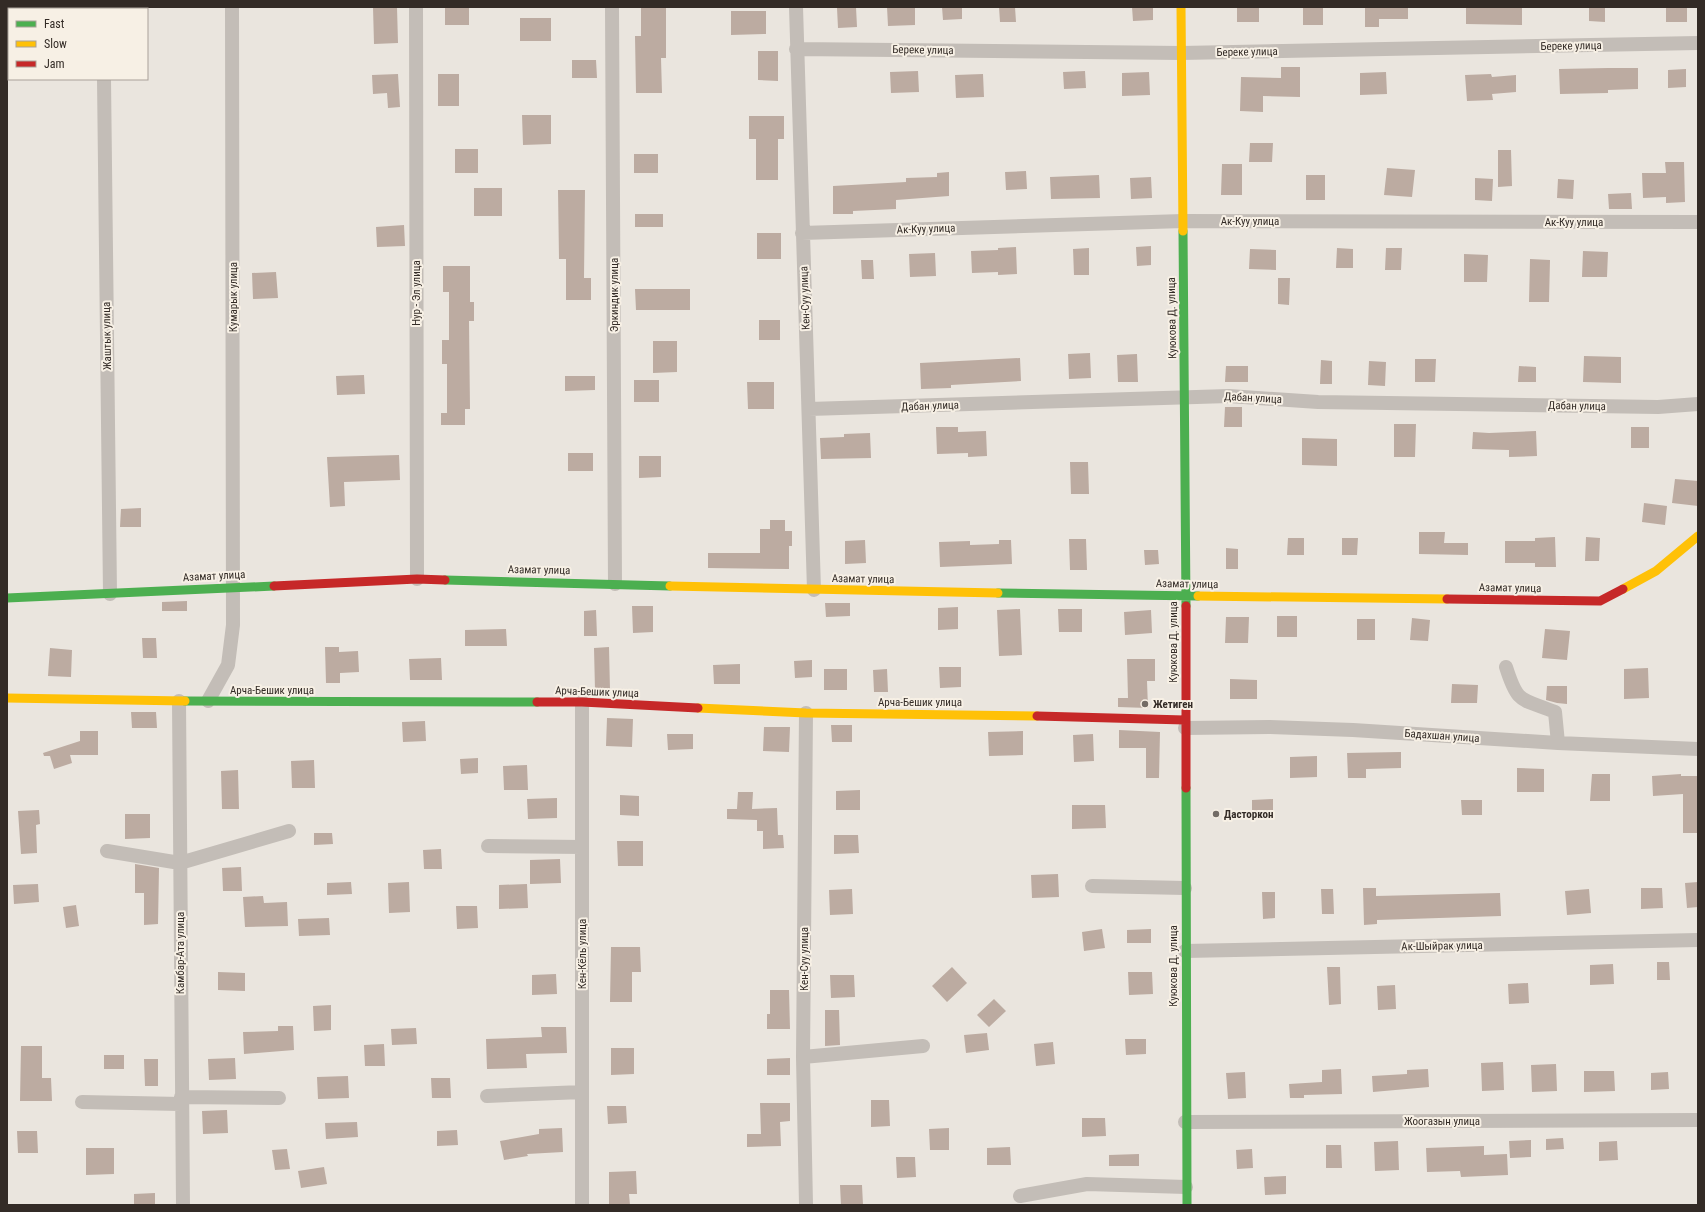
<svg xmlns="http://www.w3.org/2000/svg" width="1705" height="1212" viewBox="0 0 1705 1212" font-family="'Roboto Condensed',sans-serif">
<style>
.building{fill:#bcaba1}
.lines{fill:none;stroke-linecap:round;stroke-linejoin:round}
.street{stroke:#c3bdb7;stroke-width:14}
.fast{stroke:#4caf50;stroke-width:9}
.slow{stroke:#ffc107;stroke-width:9}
.jam{stroke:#c62828;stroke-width:9}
.poi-dot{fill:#736c66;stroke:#f7f0e5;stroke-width:1.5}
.labels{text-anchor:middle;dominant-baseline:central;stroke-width:4;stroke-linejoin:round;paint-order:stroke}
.street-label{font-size:11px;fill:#332b26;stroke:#f7f0e5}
.poi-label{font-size:11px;font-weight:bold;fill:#332b26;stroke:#f7f0e5;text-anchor:start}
</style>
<rect width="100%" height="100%" fill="#eae5de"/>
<path class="building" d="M373,7H397L398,43L374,44Z
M445,7H469V25H445Z
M641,7H666V58H661L662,93H636L635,36H641Z
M856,7L857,27L838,28L837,8Z
M887,7H915V25L888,26Z
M942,7H962V19L943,20Z
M999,7H1015L1016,22H1000Z
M1132,7H1153V20L1133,21Z
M1237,7H1259V22H1237Z
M1303,7H1323V25H1303Z
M1365,7H1408V19H1379V27H1365Z
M1466,7H1522V25L1466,24Z
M1589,7H1605V22L1589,21Z
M1666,7H1687V22H1666Z
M731,11H766V34L731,35Z
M520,18H551V41H520Z
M758,51H778V81L758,80Z
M572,60H596L597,78H572Z
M1281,67H1300V97L1263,96V112L1240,111L1241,77L1281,78Z
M1608,68H1638V89L1608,90V93L1560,94L1559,69Z
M1686,69V87L1668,88V70Z
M918,71L919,92L891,93L890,72Z
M1085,71L1086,88L1064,89L1063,72Z
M1149,72L1150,95L1122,96V73Z
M1386,72L1387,94L1360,95V73Z
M398,74L400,107L388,108L387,93L373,94L372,75Z
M438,74H459V106H438Z
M983,74L984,97L956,98L955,75Z
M1491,74L1492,77L1516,75V92L1492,94L1493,100L1467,101L1465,75Z
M522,115H551V144L523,145Z
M749,116H784V139H778V180H756V139H749Z
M1250,143H1273L1272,162H1249Z
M455,149H478V173H455Z
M1498,150H1511L1512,186L1498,187Z
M634,154H658V173H634Z
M1665,162H1684L1685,202L1666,203V197L1643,198L1642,173H1666Z
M1222,164H1242V195H1221Z
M1387,168L1415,170L1412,197L1384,195Z
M1026,171L1027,189L1006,190L1005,172Z
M949,172V196L896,200V209L853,211V214H833V186L906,182V178L937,177V173Z
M1099,175L1100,198L1051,199L1050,177Z
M1306,175H1325V200H1306Z
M1151,177L1152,198L1131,199L1130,178Z
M1475,178L1493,179L1492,201L1475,200Z
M1558,179L1574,180L1573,199L1557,198Z
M474,188H502V216H474Z
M558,190H585L584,278H591V300H566V259H559Z
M1631,193L1632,209H1609L1608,194Z
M635,214H663V227H635Z
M404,225L405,246L377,247L376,227Z
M757,233H781V259H757Z
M1151,246V265L1137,266L1136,247Z
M1016,247L1017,274L998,275V272L972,273L971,251L998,250V248Z
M1089,248V275H1074L1073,249Z
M1337,248L1353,249V268H1336Z
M1386,248H1402L1401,270H1385Z
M1250,249L1276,250V270L1249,269Z
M1583,251L1608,252L1607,277H1582Z
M935,253L936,276L910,277L909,254Z
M1464,254L1488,255L1487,282H1464Z
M1530,259L1550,260L1549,302H1529Z
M861,260H873L874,279H862Z
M443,266H470V302H474V321H469L470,409H465V425H441V413H447V364H442V340H449V292H443Z
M276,272L278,298L253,299L252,273Z
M1278,278H1290L1289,305L1278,304Z
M635,289H690V310H636Z
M759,320H780V340H759Z
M653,341H677V372L653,373Z
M1090,353L1091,378L1069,379L1068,354Z
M1137,354L1138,382H1118L1117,355Z
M1584,356L1621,357V383L1583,382Z
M1020,358L1021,381L951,385V388L921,389L920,363Z
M1415,359H1436L1435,382H1415Z
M1321,360L1332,361V384H1320Z
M1369,361L1386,362L1385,386L1368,385Z
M1226,366H1248V382H1225Z
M1519,366L1536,367V382H1518Z
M364,375L365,394L337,395L336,376Z
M565,376H595V390L565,391Z
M634,380H659V402H634Z
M747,382H774V409H748Z
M1225,407H1242V427H1224Z
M1394,424H1416L1415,457H1394Z
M936,427H958V432L986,431L987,456L968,457V453L937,454Z
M1631,427H1649V448H1631Z
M1536,431L1537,456L1509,457V450L1472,449L1473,432L1489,433Z
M870,433L871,458L821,459L820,438L844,437V434Z
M1302,438L1337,439V466L1302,465Z
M568,453H593V471H568Z
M399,455L400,480L344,482L345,506L330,507L327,457Z
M639,456H661V477L639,478Z
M1070,462H1088L1089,494H1071Z
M1675,479L1698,481V506L1672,503Z
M1644,503L1667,506L1665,525L1642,522Z
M141,508V527H120L121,509Z
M770,520H785V531H792V546H789V569L708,568V553H760V529H770Z
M1419,532H1445L1444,543H1468V555L1419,554Z
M1555,537L1556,567H1535V563H1505V541H1535V538Z
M1586,537L1600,538L1599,561H1585Z
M1288,538H1304V555H1287Z
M1342,538H1358L1357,555H1342Z
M1069,539H1086L1087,570H1070Z
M865,540L866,563L845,564V541Z
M999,540H1011L1012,564L940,567L939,542L970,541V545L999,544Z
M1226,548L1238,549V569H1226Z
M1144,550H1158L1159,564L1145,565Z
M187,601V611H162V602Z
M825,603H850V616L826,617Z
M632,606H653V632L633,633Z
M958,607V629L938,630V608Z
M1020,609L1022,655L999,656L997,610Z
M1058,609H1082V632H1059Z
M596,610L597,636H584V611Z
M1151,610L1152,633L1125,635L1124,612Z
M1277,616H1297V637H1277Z
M1226,617H1249L1248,643H1225Z
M1412,618L1430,620L1428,641L1410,640Z
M1357,619H1375V640H1357Z
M506,629L507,646H465V630Z
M1545,629L1570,631L1567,660L1542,658Z
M142,638H156L157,658H143Z
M325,647H339V652L358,651L359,672L340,673V683H326Z
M609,647L610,690H595L594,648Z
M50,648L72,650L71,677L48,676Z
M441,658L442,680H410L409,659Z
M1127,659H1155V681H1147L1148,708L1118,707V698H1128Z
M812,660V677L795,678L794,661Z
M740,664V684H714L713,665Z
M939,667H961V687L940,688Z
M1648,668L1649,698L1624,699V669Z
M824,669H847V690H824Z
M887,669L888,692H874L873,670Z
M1230,679L1257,680V699H1230Z
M1452,684L1478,685L1477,703H1451Z
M1547,686H1567V704L1557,703L1546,700Z
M131,712H156L157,728H132Z
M607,718L633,719L632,747L606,746Z
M425,721L426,741L403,742L402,722Z
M831,725H852V742H832Z
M764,727H790L789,752L763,751Z
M1119,730L1160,732L1159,778H1146V748H1119Z
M80,731H98V755H70L72,763L54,769L50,756H44L43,753L80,741Z
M1023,731V755L989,756L988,732Z
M667,734H693V749L668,750Z
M1093,734L1094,761L1074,762L1073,735Z
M1401,752V768L1366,769V778H1348L1347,753Z
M1317,756V777L1290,778V757Z
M478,758V773L461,774L460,759Z
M314,760L315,788H292L291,761Z
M527,765L528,790H504L503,766Z
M1517,768L1544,769V792H1517Z
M238,770L239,809H222L221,771Z
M1592,774H1610V801H1590Z
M1681,774V776H1698V833H1683V794L1653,796L1652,776Z
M860,790V810H836V791Z
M738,792H753L752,809L777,808L778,835H783L784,848L763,849V831H757V820L727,819V809H737Z
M620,795L639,796V816L620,815Z
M557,798V818L528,819L527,799Z
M1273,799V816H1252V800Z
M1461,800H1482V815H1462Z
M1072,805H1105L1106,828L1072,829Z
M39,810L40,824L36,825L37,853L21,854L18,811Z
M125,814H150V838L125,839Z
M314,833H332L333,844L314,845Z
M834,835H858L859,853L834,854Z
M617,841H643V866H618Z
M441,849L442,869H424L423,850Z
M560,859L561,883L530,884V860Z
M135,864L159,868L158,924L144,925V893H135Z
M241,867L242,891H223L222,868Z
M1058,874L1059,897L1032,898L1031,875Z
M351,882L352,894L327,895V883Z
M409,882L410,912L389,913L388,883Z
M1698,882V907L1687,908L1685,883Z
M38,884L39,902L14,904L13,885Z
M527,884L528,908L499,909V885Z
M1363,888H1376V896L1500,893L1501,916L1377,920V924L1364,925Z
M1641,888H1662L1663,908L1641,909Z
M852,889L853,914L830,915L829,890Z
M1321,889H1333L1334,914H1322Z
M1589,889L1591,913L1567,915L1565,891Z
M1262,892H1275V918L1263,919Z
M263,896L264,903L287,902L288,926L245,927L243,897Z
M76,905L79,926L66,928L63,907Z
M456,906H477L478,928L457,929Z
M329,918L330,935L299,936L298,919Z
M1102,929L1105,948L1084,951L1082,932Z
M1151,929V943H1127V930Z
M611,947H640L641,972H632V1002H610Z
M1657,962H1669L1670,980H1657Z
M1613,964L1614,984L1590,985V965Z
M952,967L967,983L947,1002L932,986Z
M1327,967H1340L1341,1004L1329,1005Z
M218,972L245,973V991L218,990Z
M1128,972H1152L1153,994L1129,995Z
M556,974L557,994L532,995V975Z
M830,975H854L855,997L831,998Z
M1528,983L1529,1003L1509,1004L1508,984Z
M1395,985L1396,1009L1378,1010L1377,986Z
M770,990H789L790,1029H767V1014H770Z
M994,999L1006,1011L989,1027L977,1015Z
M331,1005V1030L314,1031L313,1006Z
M825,1010H839L840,1045L825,1046Z
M278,1026H293L294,1050L244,1054L243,1032L278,1031Z
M541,1027H566L567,1053L526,1054L527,1068L487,1069L486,1039L542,1037Z
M416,1028L417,1044L392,1045L391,1029Z
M987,1033L989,1050L966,1053L964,1035Z
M1125,1039H1146V1054L1126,1055Z
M1053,1042L1055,1064L1036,1066L1034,1044Z
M384,1044L385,1066H365L364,1045Z
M21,1046H42V1078H51L52,1101H20Z
M611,1048H634V1074L611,1075Z
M104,1055H124V1069H104Z
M235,1058L236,1079L209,1080L208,1059Z
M790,1058V1075H767V1059Z
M144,1059H158V1086H145Z
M1503,1062L1504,1090L1482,1091L1481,1063Z
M1556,1064L1557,1091L1532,1092L1531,1065Z
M1341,1069L1342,1094L1304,1095V1098H1290L1289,1084L1322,1082V1070Z
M1428,1069L1429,1087L1373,1092L1372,1076L1407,1074V1070Z
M1584,1071H1614L1615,1091L1584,1092Z
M1245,1072L1246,1098L1228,1099L1226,1073Z
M1668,1072L1669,1089L1651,1090V1073Z
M348,1076L349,1098L318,1099L317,1077Z
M431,1078H450L451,1098H432Z
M871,1100H889L890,1126L871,1127Z
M760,1103H790V1121L780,1122L781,1146L747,1147V1134H761Z
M607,1106H626L627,1123L608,1124Z
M227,1110L228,1133L203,1134L202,1111Z
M1082,1118H1105L1106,1136L1082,1137Z
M357,1122L358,1137L326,1139L325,1123Z
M562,1128L563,1152L527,1154L528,1156L504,1160L500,1141L539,1134V1129Z
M949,1128V1150H930L929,1129Z
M457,1130L458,1145L437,1146V1131Z
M17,1131H37L38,1153H18Z
M1563,1138L1564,1149L1546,1150V1139Z
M1531,1140V1157L1510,1158L1509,1141Z
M1398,1141L1399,1170L1375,1171L1374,1142Z
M1617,1141L1618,1160L1599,1161V1142Z
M1326,1145H1341L1342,1168H1326Z
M1484,1146V1155L1507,1154L1508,1175L1461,1177L1460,1171L1427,1172L1426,1148Z
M1010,1147L1011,1165H987V1148Z
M86,1148H114V1174L86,1175Z
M287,1149L290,1169L275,1170L272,1150Z
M1252,1149L1253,1168L1237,1169L1236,1150Z
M1139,1154V1166H1109V1155Z
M896,1157H915L916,1177L897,1178Z
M324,1167L327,1184L301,1188L298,1171Z
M636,1171L637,1194H629L630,1205H609V1172Z
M1286,1176V1194L1265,1195L1264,1177Z
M840,1185H862L863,1205H841Z
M155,1193V1205H134V1194Z"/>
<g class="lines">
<path class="street" d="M104,7V9
M416,7L417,579
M612,7L615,584
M796,7L814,590
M796,49L1181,53L1698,43
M104,79L110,594
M802,233L1183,221L1698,222
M809,409L1229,396L1318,402L1658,407L1698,404
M1506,667C1518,705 1521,698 1555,712L1558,743
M179,701L183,1205
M208,701L228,665L233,625L232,7
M582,702V1205
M806,713L803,1057L806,1205
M1185,728L1269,727L1353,730L1558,743L1698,749
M488,846L582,847
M107,851L180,863L289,831
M1092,886L1185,888
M1185,951L1698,940
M803,1057L923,1046
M487,1096L582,1092
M181,1097L279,1098
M82,1102L181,1104
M1185,1122L1698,1120
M1020,1196L1087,1184L1186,1187"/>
<path class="fast" d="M1183,231L1186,606
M445,580L670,586
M998,593L1198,596
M7,598L274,586
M185,701L537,702
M1186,788L1187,1205"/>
<path class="slow" d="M1181,7L1183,231
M670,586L998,593
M1623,589L1656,571L1698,536
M1198,596L1447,599
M7,698L185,701
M698,708L806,713L1037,716"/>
<path class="jam" d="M274,586L417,579L445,580
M1447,599L1600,601L1623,589
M1186,606V788
M537,702H582L698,708
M1037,716L1185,720"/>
</g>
<g class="poi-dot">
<circle cx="1145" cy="704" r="4"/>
<circle cx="1216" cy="814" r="4"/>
</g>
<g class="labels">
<g class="street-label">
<text transform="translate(1571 46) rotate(-1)">Береке улица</text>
<text transform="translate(923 50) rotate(1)">Береке улица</text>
<text transform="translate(1247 52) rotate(-1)">Береке улица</text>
<text x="1250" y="221">Ак-Куу улица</text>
<text x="1574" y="222">Ак-Куу улица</text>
<text transform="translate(926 229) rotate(-2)">Ак-Куу улица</text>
<text transform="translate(416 293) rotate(-90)">Нур - Эл улица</text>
<text transform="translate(614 295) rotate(-90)">Эркиндик улица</text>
<text transform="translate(233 297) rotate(-90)">Кумарык улица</text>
<text transform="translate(805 298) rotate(-92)">Кен-Суу улица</text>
<text transform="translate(1172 318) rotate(-91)">Куюкова Д. улица</text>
<text transform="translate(107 336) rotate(-91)">Жаштык улица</text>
<text transform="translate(1253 398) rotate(3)">Дабан улица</text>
<text transform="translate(930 406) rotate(-2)">Дабан улица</text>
<text transform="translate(1577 406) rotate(1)">Дабан улица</text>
<text transform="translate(539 570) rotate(1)">Азамат улица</text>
<text transform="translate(214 576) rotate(-3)">Азамат улица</text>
<text transform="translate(863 579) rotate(1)">Азамат улица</text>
<text transform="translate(1187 584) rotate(1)">Азамат улица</text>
<text transform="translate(1510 588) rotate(1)">Азамат улица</text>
<text transform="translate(1173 642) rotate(-90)">Куюкова Д. улица</text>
<text x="272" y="690">Арча-Бешик улица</text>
<text transform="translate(597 692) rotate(2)">Арча-Бешик улица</text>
<text x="920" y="702">Арча-Бешик улица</text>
<text transform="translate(1442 736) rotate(4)">Бадахшан улица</text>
<text transform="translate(1442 946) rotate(-1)">Ак-Шыйрак улица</text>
<text transform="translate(180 953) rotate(-90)">Камбар-Ата улица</text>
<text transform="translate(582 954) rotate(-90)">Кен-Кёль улица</text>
<text transform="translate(804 959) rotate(-90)">Кен-Суу улица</text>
<text transform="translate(1173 966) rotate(-90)">Куюкова Д. улица</text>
<text x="1442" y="1121">Жоогазын улица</text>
</g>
<g class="poi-label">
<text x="1153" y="704">Жетиген</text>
<text x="1224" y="814">Дасторкон</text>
</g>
</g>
<rect width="1705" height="1212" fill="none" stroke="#332b26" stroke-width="16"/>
<rect x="8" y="8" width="140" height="72" fill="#f7f0e5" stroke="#a9a199"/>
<rect x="16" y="21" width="20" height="6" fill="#4caf50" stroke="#a9a199"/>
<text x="44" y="28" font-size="12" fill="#332b26">Fast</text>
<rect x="16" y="41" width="20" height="6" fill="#ffc107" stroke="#a9a199"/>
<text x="44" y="48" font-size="12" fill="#332b26">Slow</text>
<rect x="16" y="61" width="20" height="6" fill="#c62828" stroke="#a9a199"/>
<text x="44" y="68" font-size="12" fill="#332b26">Jam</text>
</svg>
